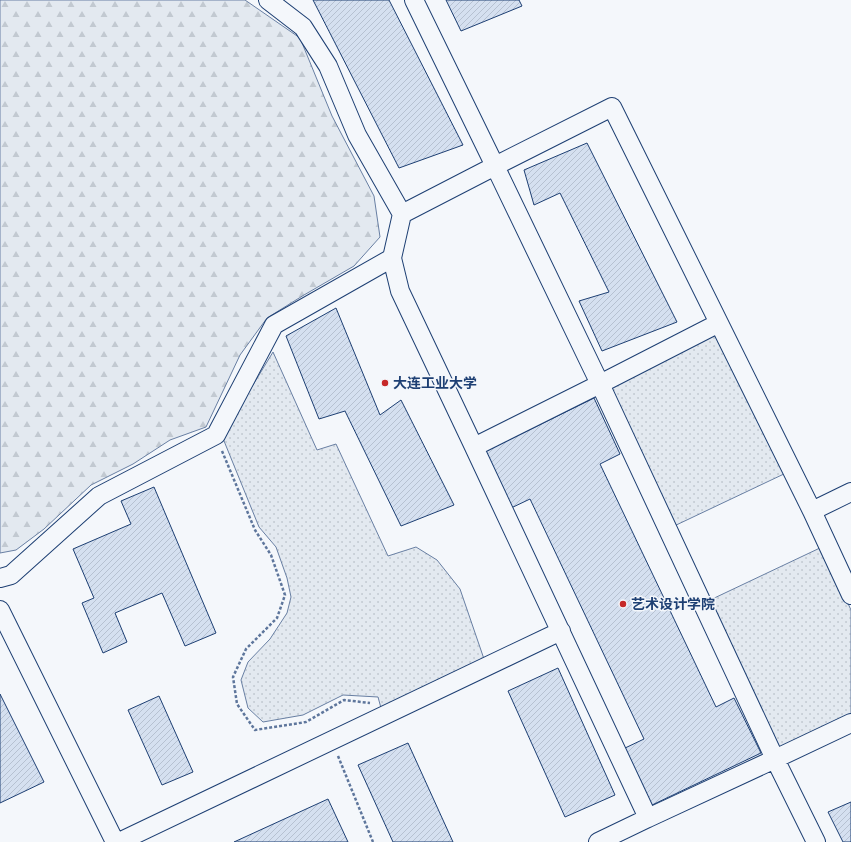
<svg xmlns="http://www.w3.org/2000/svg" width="851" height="842" viewBox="0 0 851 842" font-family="'Times New Roman','Noto Sans SC',serif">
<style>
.grass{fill:url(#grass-dots);stroke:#687fa3}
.forest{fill:url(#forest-firs);stroke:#687fa3}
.building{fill:url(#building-hatch);stroke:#1d3f73}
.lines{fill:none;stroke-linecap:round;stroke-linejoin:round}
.minor-casing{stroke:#1d3f73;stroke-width:20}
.path{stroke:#5e769c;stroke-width:2.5;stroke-dasharray:3 2;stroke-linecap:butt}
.minor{stroke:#f4f7fb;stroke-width:18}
.poi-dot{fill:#c62828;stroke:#f4f7fb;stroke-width:1.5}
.labels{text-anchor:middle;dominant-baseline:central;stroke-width:3;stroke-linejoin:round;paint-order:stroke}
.poi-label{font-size:14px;font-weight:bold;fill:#1d3f73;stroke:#f4f7fb;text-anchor:start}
</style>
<defs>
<pattern id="grass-dots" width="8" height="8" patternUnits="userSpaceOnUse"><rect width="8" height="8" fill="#e3e9f0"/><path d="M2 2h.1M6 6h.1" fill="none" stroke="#c2c9d1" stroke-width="1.8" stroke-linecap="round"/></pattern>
<pattern id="forest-firs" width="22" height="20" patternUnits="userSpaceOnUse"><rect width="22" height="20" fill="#e3e9f0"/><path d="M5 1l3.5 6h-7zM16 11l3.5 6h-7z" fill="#c2c9d1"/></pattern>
<pattern id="building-hatch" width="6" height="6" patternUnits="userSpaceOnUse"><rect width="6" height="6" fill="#d5e0f0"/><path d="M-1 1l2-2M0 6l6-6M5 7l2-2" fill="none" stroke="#b6c1d1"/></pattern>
</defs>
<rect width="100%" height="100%" fill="#f4f7fb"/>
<path class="grass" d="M716,331L786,473L672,527L605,385Z
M273,352L317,450L336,444L388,556L416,547L437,560L460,589L484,659L381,708L378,697L343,695L303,715L263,722L248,708L241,680L248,662L270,639L287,613L291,597L287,578L276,547L259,527L222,436Z
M822,547L851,610V715L778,749L708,601Z"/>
<path class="forest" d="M0,0H245L300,38L332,116L374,196L380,237L354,266L304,295L267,318L240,355L206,427L170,440L133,464L91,485L44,529L16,550L0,553Z"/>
<path class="building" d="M313,0H389L463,145L399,168Z
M446,0H519L522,6L461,31Z
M587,143L677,322L602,351L579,301L609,292L560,193L534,205L524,170Z
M336,308L380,415L401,400L454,505L401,526L345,411L319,419L286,336Z
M594,398L620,454L600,464L716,707L734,698L761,753L650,806L623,749L644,739L530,499L509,509L482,453Z
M154,487L216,633L185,646L162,593L115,613L127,642L103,653L82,603L94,598L73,549L131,524L121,501Z
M558,668L615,795L565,817L508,691Z
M0,694L44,782L0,803Z
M159,696L193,772L162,785L128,710Z
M408,743L453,842H393L358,765Z
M328,799L348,842H234Z
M851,802V842H843L828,812Z"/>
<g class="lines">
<defs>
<path id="minor" d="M414,0L495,166L612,107L812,511L851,492
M402,214L495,166L600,384L775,759L851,723
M392,258L400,291L474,447L600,384L719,323
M474,447L648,818L775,759L816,842
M812,511L851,595
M0,578L11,575L99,496L216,435L274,325L392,258L402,214L357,135L328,66L303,27L268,0
M0,610L115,842
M119,842L561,631
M598,842L648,818"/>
</defs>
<use href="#minor" class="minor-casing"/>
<path class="path" d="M222,451L255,530L271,555L285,595L277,618L246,649L233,677L237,704L255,730L306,722L344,700L370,703
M338,756L373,842"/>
<use href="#minor" class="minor"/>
</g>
<g class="poi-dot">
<circle cx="385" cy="383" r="4"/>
<circle cx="623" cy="604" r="4"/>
</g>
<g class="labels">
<g class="poi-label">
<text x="393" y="383">大连工业大学</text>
<text x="631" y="604">艺术设计学院</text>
</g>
</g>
</svg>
